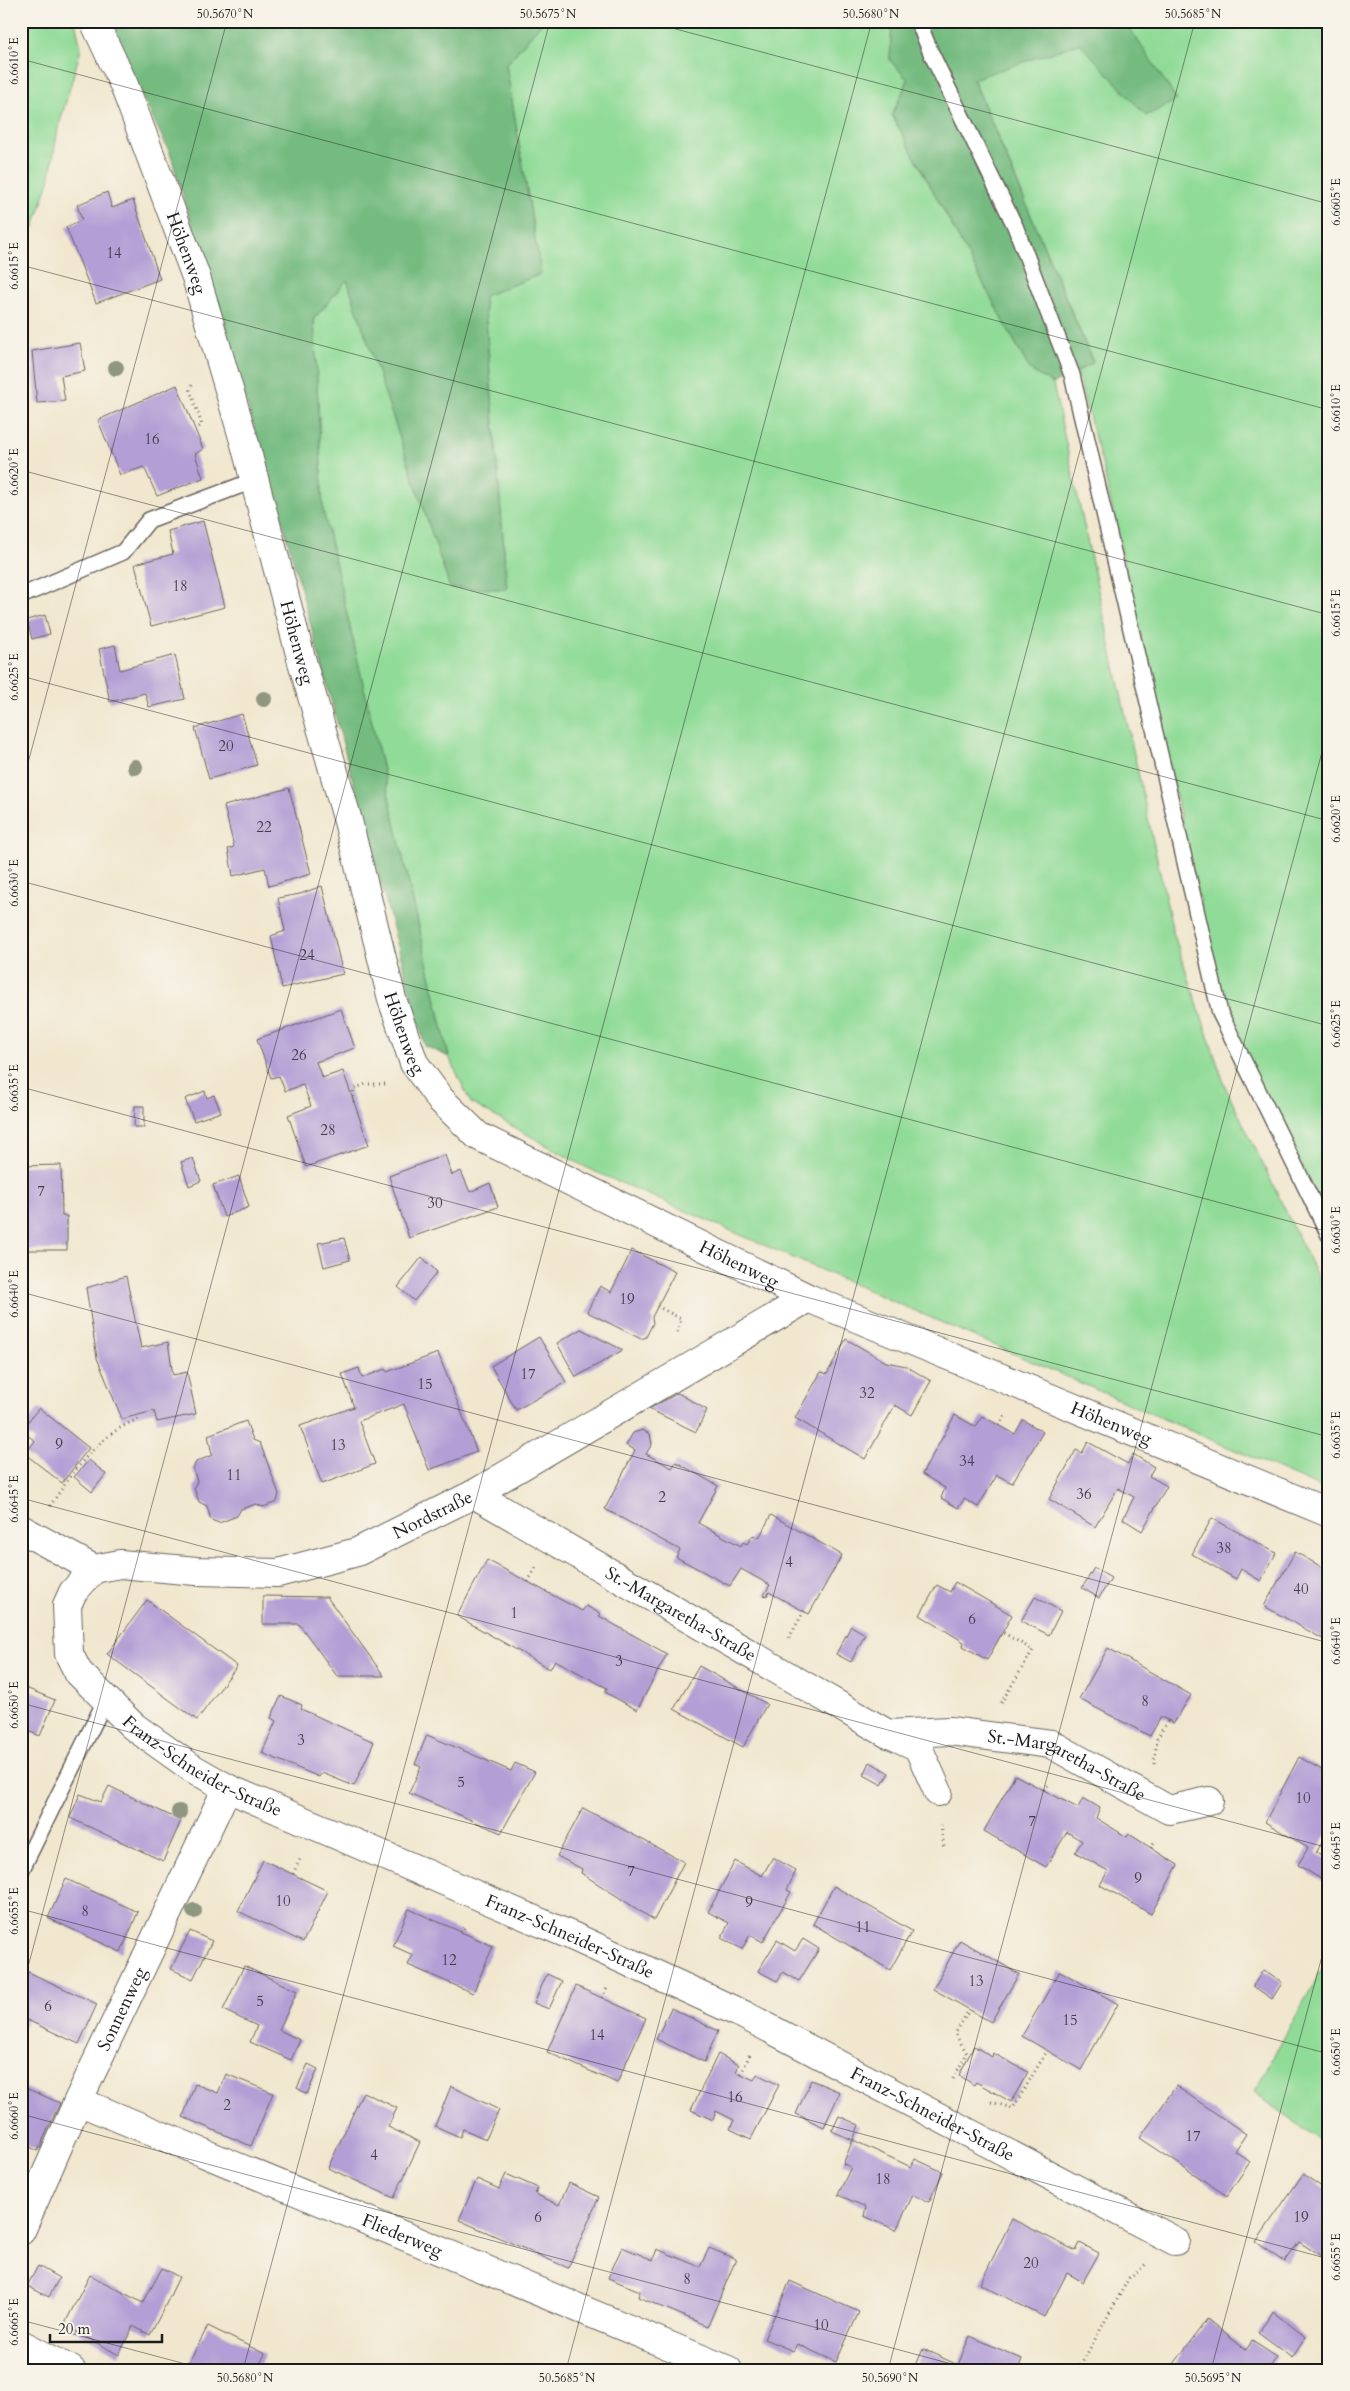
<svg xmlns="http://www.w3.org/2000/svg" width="1350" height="2391" viewBox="0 0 1350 2391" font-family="Cardo,serif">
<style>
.green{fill:#90db97;stroke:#567c5a}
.forest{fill:#74bb80;stroke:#486c4e}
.building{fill:#b39ed5}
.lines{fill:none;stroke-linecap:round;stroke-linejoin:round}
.lane-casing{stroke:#67635b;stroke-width:18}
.street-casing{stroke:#67635b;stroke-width:30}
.path{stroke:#67635b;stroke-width:3;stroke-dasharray:1 4;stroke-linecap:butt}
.lane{stroke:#fff;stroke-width:15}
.street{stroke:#fff;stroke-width:28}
.tree{fill:#8f9781}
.ticks{fill:none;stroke:#1c1c1c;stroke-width:1;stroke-opacity:0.45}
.labels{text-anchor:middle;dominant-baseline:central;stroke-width:4;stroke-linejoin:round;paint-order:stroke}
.number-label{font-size:15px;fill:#423c4a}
.street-label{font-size:18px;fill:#1c1c1c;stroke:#f7f3e8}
.neatline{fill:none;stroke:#1c1c1c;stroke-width:2}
.ticks-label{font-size:12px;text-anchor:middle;fill:#1c1c1c}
</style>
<rect width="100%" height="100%" fill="#f7f3e8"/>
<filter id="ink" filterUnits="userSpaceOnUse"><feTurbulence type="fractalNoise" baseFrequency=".02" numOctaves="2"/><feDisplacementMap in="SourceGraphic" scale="10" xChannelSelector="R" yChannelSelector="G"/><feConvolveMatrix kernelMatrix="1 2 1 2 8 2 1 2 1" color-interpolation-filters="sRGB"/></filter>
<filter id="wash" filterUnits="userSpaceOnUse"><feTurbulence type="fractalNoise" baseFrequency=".0096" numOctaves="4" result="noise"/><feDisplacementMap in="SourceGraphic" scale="20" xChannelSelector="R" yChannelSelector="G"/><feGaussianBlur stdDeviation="1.12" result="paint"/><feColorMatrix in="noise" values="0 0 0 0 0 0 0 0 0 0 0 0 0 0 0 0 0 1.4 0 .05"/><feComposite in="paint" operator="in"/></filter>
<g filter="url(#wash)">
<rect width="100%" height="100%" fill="#f1e7cf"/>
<path class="green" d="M21,21H75L81,49L58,129L49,181L34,227L21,232Z
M543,21H892L890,60L908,80L892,115L1030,370L1053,384L1173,932L1225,1086L1321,1284L1329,1292V1491L589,1169L471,1103L449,1057L323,510L314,319L347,279L450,588L507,589L484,295L541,274L506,65Z
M1125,21H1329V1220L1224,1012L1104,471L1077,372L1093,362L973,78L1080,43L1177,100Z
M1329,1956V2147L1254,2092Z"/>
<path class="forest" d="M105,21H543L506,65L541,274L484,296L507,589L450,588L347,280L314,319L323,510L449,1057L425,1046L280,512L170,153Z
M892,21H1125L1177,100L1146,116L1080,43L973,79L1093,363L1053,384L1030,370L892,115L908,80L890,60Z"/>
<g id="blocks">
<path class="building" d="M107,192L112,208L133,200L160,279L96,303L66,227L82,220L77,205Z
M80,343L85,371L61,376L65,401L37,403L32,351Z
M177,385L203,449L195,454L203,478L157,496L144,467L120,475L98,420Z
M203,521L225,607L151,626L135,564L173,554L168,531Z
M45,615L50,634L32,639L27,620Z
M115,645L120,670L175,655L185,699L149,707L145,693L110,702L99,649Z
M242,714L257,765L209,779L195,728Z
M289,788L311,874L269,886L265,868L233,876L228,849L234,847L224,806Z
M322,886L343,974L282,988L271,936L285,931L278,898L300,894Z
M341,1009L355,1048L316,1062L322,1078L343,1071L369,1145L306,1167L288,1115L311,1106L303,1085L285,1091L279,1076L271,1078L257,1039Z
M205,1091L207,1098L214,1095L221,1112L194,1121L185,1099Z
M135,1106H144V1127H134Z
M445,1155L452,1175L461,1171L470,1192L490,1183L498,1207L409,1238L389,1176Z
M193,1158L201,1181L189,1186L181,1162Z
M61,1165L62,1216H67V1250H21V1166Z
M239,1176L249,1207L224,1217L213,1185Z
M344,1238L350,1260L324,1267L318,1243Z
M632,1250L675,1272L652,1317L653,1323L646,1337L641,1339L587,1312L600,1286L611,1292Z
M422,1257L437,1272L414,1301L398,1287Z
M126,1276L141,1348L168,1342L173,1375L187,1372L196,1414L157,1422L154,1411L122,1419L97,1358L86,1288Z
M581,1329L623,1350L576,1377L557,1343Z
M539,1337L566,1382L516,1410L491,1366Z
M846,1339L886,1362L906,1366L931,1381L912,1415L895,1405L865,1459L795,1418L821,1372L827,1374Z
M438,1353L477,1452L429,1470L404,1404L359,1421L375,1464L322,1484L300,1426L354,1407L342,1374L359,1368L362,1378L385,1369L387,1372Z
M678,1393L707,1410L696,1432L649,1409Z
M39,1408L89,1448L62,1483L25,1454L35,1441L21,1430Z
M955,1415L976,1427L982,1416L1015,1434L1023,1420L1043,1432L1012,1483L997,1475L978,1507L964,1499L958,1508L941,1498L945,1488L922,1474Z
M246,1421L253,1440L260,1443L279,1494L277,1502L263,1507L256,1504L241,1509L237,1516L219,1523L211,1520L207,1506L199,1502L194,1488L197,1481L193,1469L196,1462L212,1455L208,1435Z
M642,1430L650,1434L652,1444L646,1454L672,1468L676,1462L718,1486L698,1523L741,1546L743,1542L747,1544L753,1535L759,1538L771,1515L842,1555L809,1614L769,1592L767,1596L764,1595L770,1585L741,1569L730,1586L676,1557L680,1550L605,1509L635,1450L626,1445L633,1433Z
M1088,1442L1128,1464L1133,1454L1154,1467L1149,1476L1167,1486L1142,1531L1123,1519L1134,1497L1118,1488L1095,1527L1049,1499L1076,1450L1082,1453Z
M89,1460L106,1474L92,1492L74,1477Z
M1212,1518L1276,1553L1261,1581L1241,1569L1236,1579L1192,1554Z
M1295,1552L1329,1571V1629L1323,1639L1264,1606Z
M487,1560L582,1611L586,1606L601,1614L599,1616L667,1654L637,1710L605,1692L607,1688L555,1660L550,1669L457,1616Z
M1094,1568L1111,1578L1099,1598L1082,1588Z
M955,1582L1012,1615L987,1660L963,1646L964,1642L920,1615L937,1585L950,1592Z
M263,1596L327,1597L384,1676H337L299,1624H263Z
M1035,1597L1061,1611L1049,1635L1021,1621Z
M147,1600L237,1666L197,1720L107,1654Z
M851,1626L865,1634L851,1662L836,1654Z
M1108,1648L1191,1695L1174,1723L1161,1717L1150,1736L1079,1699Z
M699,1666L767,1704L743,1747L674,1709Z
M21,1686L55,1700L40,1736L21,1728Z
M281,1696L302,1705L301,1709L374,1742L354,1786L322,1773L319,1777L262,1753L276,1721L271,1718Z
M427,1735L511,1771L515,1763L535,1772L501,1833L409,1793L421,1767L415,1764Z
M1299,1757L1329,1774V1830L1316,1853L1329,1860V1884L1298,1865L1308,1848L1265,1822Z
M870,1762L889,1773L882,1785L864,1775Z
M1015,1775L1078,1808L1083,1798L1100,1808L1096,1818L1127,1837L1129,1834L1178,1865L1151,1914L1100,1885L1108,1871L1075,1852L1082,1841L1067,1832L1046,1867L984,1831Z
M109,1786L181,1821L163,1861L70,1818L80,1794L101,1802Z
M583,1808L684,1862L654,1920L581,1873L582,1869L557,1856Z
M773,1857L796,1871L787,1890L791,1892L763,1942L750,1935L742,1949L721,1938L729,1923L708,1912L735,1861L762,1876Z
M263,1860L328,1891L303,1942L238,1911Z
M66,1879L138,1912L121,1952L48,1918Z
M834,1886L912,1931L890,1970L813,1924Z
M409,1909L493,1946L473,1993L408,1965L413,1955L393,1946Z
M190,1931L212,1941L193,1979L171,1969Z
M803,1939L819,1949L799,1981L783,1972L777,1981L758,1971L777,1940L795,1951Z
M960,1940L1019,1974L991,2022L933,1989Z
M244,1966L297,1991L279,2030L300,2040L291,2060L250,2042L257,2026L223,2010Z
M24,1970L97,2004L79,2044L27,2020L21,2033V1977Z
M1263,1970L1282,1983L1272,1999L1253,1986Z
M1060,1971L1118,2004L1081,2070L1022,2036Z
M547,1974L562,1981L549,2009L534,2003Z
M576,1986L646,2018L617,2083L547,2052Z
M671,2008L718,2031L704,2062L656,2039Z
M974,2046L992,2057L993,2053L1028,2072L1011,2102L976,2082L974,2085L959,2075Z
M718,2054L739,2065L736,2072L741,2074L754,2080L757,2074L779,2085L751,2139L730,2129L734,2120L716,2111L713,2120L691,2110Z
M308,2064L318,2069L307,2094L297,2088Z
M226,2074L273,2093L251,2146L183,2117L195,2084L218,2093Z
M811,2080L840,2092L824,2127L796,2114Z
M21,2086L60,2103L38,2151L22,2143L25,2135L21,2133Z
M451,2086L499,2110L486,2139L463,2129L460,2137L435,2126Z
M1176,2086L1246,2134L1235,2151L1250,2162L1227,2196L1140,2138Z
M363,2092L397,2108L388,2127L420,2142L394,2198L328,2168Z
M839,2116L859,2125L853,2140L911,2167L915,2159L943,2172L929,2202L913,2195L896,2230L864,2216L866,2207L838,2195L851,2167L843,2164L853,2140L832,2131Z
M506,2174L538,2188L535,2194L559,2205L569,2183L599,2197L568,2268L459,2220L477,2179L499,2189Z
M1303,2174L1329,2192V2261L1299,2242L1285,2262L1256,2242Z
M1012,2219L1076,2251L1080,2243L1099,2253L1083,2282L1067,2273L1044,2317L980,2284Z
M622,2247L653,2260L657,2249L700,2267L709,2248L736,2259L708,2326L638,2297L640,2291L608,2278Z
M38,2266L59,2278L49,2297L27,2286Z
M162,2268L179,2277L166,2304L150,2335L133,2326L119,2355L64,2325L90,2275L143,2303Z
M790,2281L859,2312L836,2362L797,2344L793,2351L764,2339Z
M1273,2312L1306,2337L1292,2358L1258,2333Z
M1207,2319L1246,2350L1252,2341L1277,2357L1268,2370H1174L1171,2368Z
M208,2326L265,2354L257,2370H185Z
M970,2336L1022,2359L1018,2370H914L923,2349L958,2365Z"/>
</g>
</g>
<g filter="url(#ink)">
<use href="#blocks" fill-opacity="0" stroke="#67635b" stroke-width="1"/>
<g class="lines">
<defs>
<path id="lane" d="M918,21L931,53L1015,226L1072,375L1220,1013L1329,1235
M21,596L123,552L149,520L255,480
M21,1871L105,1701"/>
<g id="street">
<path id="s1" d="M94,21L124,85L196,277L245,444L301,658L348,821L392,999L414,1063L440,1099L478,1136L808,1298L1329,1513"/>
<path id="s2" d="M474,1494L888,1734L950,1731L1051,1744L1169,1810L1209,1801"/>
<path id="s3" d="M21,1529L94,1569L120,1564L196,1571L278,1573L357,1552L474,1494L808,1298"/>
<path id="s4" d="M94,1569L73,1592L67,1605L69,1654L78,1672L133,1726L192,1768L227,1788L572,1936L744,2015L1175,2241"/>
<path d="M890,1734L918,1747L938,1792"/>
<path id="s5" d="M78,2101L728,2370"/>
<path id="s6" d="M21,2231L78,2101L227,1788"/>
<path d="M21,2344L71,2370"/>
</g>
</defs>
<use href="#lane" class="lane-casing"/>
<use href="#street" class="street-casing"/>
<path class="path" d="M192,385L190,390L202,425L196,429
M354,1102L353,1089L366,1084H387
M657,1306L681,1319L676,1336
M999,1426L1005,1415
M50,1506C73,1472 99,1433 139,1419
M528,1582L536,1567
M789,1638L804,1611
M1001,1703L1033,1650L1002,1632
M1154,1764L1157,1739L1168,1720
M1044,1790L1050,1782
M941,1825L944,1847
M1151,1848L1155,1840
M293,1874L301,1857
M461,1933L465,1925
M602,1998L607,1987
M741,2074L750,2054
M953,2079L967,2053L955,2034L969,2010
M991,2102L1013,2108L1047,2051
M1078,2370L1129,2278L1146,2264"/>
<use href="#lane" class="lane"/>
<use href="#street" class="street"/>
</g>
<g class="tree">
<circle cx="116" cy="368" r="8"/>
<circle cx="264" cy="699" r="8"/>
<circle cx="135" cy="767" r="8"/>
<circle cx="179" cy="1812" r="8"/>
<circle cx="194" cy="1911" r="8"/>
</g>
</g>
<path class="ticks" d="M646,21L1329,204M21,59L1329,410M21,265L1329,615M21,470L1329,821M21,676L1329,1026M21,789L227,21M21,881L1329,1232M21,1087L1329,1437M21,1292L1329,1643M21,1498L1329,1848M21,1703L1329,2054M21,1909L1329,2259M21,1993L550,21M21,2114L974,2370M21,2320L208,2370M243,2370L872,21M566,2370L1195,21M888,2370L1329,726M1211,2370L1329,1930"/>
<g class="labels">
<g class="number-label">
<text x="114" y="253">14</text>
<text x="152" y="439">16</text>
<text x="180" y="586">18</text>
<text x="226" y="746">20</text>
<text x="264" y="827">22</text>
<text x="307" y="955">24</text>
<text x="299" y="1055">26</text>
<text x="328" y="1130">28</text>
<text x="41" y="1191">7</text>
<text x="435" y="1203">30</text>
<text x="627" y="1299">19</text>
<text x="528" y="1374">17</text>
<text x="425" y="1384">15</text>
<text x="867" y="1393">32</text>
<text x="59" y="1444">9</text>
<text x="338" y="1445">13</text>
<text x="967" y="1461">34</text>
<text x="234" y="1475">11</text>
<text x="1084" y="1494">36</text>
<text x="662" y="1497">2</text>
<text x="1224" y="1548">38</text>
<text x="789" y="1562">4</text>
<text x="1301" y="1589">40</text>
<text x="514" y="1613">1</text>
<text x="972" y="1619">6</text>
<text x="619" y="1661">3</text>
<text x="1145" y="1701">8</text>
<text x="301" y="1740">3</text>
<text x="461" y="1782">5</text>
<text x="1303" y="1798">10</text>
<text x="1032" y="1821">7</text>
<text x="631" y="1871">7</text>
<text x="1138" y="1878">9</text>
<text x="283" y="1901">10</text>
<text x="749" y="1902">9</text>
<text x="85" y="1911">8</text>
<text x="863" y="1927">11</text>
<text x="449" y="1960">12</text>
<text x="976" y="1981">13</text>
<text x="260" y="2001">5</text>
<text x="48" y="2006">6</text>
<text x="1070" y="2020">15</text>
<text x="597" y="2035">14</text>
<text x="735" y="2097">16</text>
<text x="227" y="2105">2</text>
<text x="1193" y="2136">17</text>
<text x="374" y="2155">4</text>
<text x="883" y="2179">18</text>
<text x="538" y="2217">6</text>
<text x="1301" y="2217">19</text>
<text x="1031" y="2263">20</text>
<text x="687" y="2279">8</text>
<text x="821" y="2325">10</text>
</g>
<g class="street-label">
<text stroke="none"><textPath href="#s1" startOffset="250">Höhenweg</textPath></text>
<text stroke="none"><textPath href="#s1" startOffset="655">Höhenweg</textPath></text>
<text stroke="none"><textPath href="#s1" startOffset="1060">Höhenweg</textPath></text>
<text stroke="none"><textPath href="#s1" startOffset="1480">Höhenweg</textPath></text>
<text stroke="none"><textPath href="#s1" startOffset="1885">Höhenweg</textPath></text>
<text stroke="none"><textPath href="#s3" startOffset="434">Nordstraße</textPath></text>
<text stroke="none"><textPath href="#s2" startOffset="239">St.-Margaretha-Straße</textPath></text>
<text stroke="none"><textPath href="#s4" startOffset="272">Franz-Schneider-Straße</textPath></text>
<text stroke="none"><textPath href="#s2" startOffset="664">St.-Margaretha-Straße</textPath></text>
<text stroke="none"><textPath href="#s4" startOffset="678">Franz-Schneider-Straße</textPath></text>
<text stroke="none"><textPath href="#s6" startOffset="244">Sonnenweg</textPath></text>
<text stroke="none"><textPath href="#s4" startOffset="1082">Franz-Schneider-Straße</textPath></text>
<text stroke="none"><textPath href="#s5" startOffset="351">Fliederweg</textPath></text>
</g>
</g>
<rect width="1350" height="2391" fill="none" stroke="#f7f3e8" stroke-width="55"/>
<path d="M50 2334v8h112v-8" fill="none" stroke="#1c1c1c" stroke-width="2.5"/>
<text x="58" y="2334" font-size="15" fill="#1c1c1c" stroke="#f7f3e8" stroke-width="4" paint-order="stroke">20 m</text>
<rect x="28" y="28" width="1294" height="2336" class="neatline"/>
<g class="ticks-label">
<text x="225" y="18">50.5670°N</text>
<text x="548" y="18">50.5675°N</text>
<text x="871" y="18">50.5680°N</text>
<text x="1193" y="18">50.5685°N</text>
<text transform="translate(14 61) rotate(-90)" y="4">6.6610°E</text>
<text transform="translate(1336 202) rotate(-90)" y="4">6.6605°E</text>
<text transform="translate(14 266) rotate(-90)" y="4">6.6615°E</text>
<text transform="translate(1336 408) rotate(-90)" y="4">6.6610°E</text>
<text transform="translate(14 472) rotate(-90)" y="4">6.6620°E</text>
<text transform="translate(1336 613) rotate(-90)" y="4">6.6615°E</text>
<text transform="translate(14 677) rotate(-90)" y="4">6.6625°E</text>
<text transform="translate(1336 819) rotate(-90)" y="4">6.6620°E</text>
<text transform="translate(14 883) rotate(-90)" y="4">6.6630°E</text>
<text transform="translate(1336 1024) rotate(-90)" y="4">6.6625°E</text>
<text transform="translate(14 1088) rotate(-90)" y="4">6.6635°E</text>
<text transform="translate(1336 1230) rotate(-90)" y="4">6.6630°E</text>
<text transform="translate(14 1294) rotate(-90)" y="4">6.6640°E</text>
<text transform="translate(1336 1435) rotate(-90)" y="4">6.6635°E</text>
<text transform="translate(14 1499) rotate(-90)" y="4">6.6645°E</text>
<text transform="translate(1336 1641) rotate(-90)" y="4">6.6640°E</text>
<text transform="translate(14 1705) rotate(-90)" y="4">6.6650°E</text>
<text transform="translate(1336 1846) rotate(-90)" y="4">6.6645°E</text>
<text transform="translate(14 1911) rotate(-90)" y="4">6.6655°E</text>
<text transform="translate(1336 2052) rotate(-90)" y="4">6.6650°E</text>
<text transform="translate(14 2116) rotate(-90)" y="4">6.6660°E</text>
<text transform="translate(1336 2257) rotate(-90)" y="4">6.6655°E</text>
<text transform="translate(14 2322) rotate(-90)" y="4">6.6665°E</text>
<text x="245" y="2382">50.5680°N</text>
<text x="567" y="2382">50.5685°N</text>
<text x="890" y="2382">50.5690°N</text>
<text x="1213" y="2382">50.5695°N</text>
</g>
</svg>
